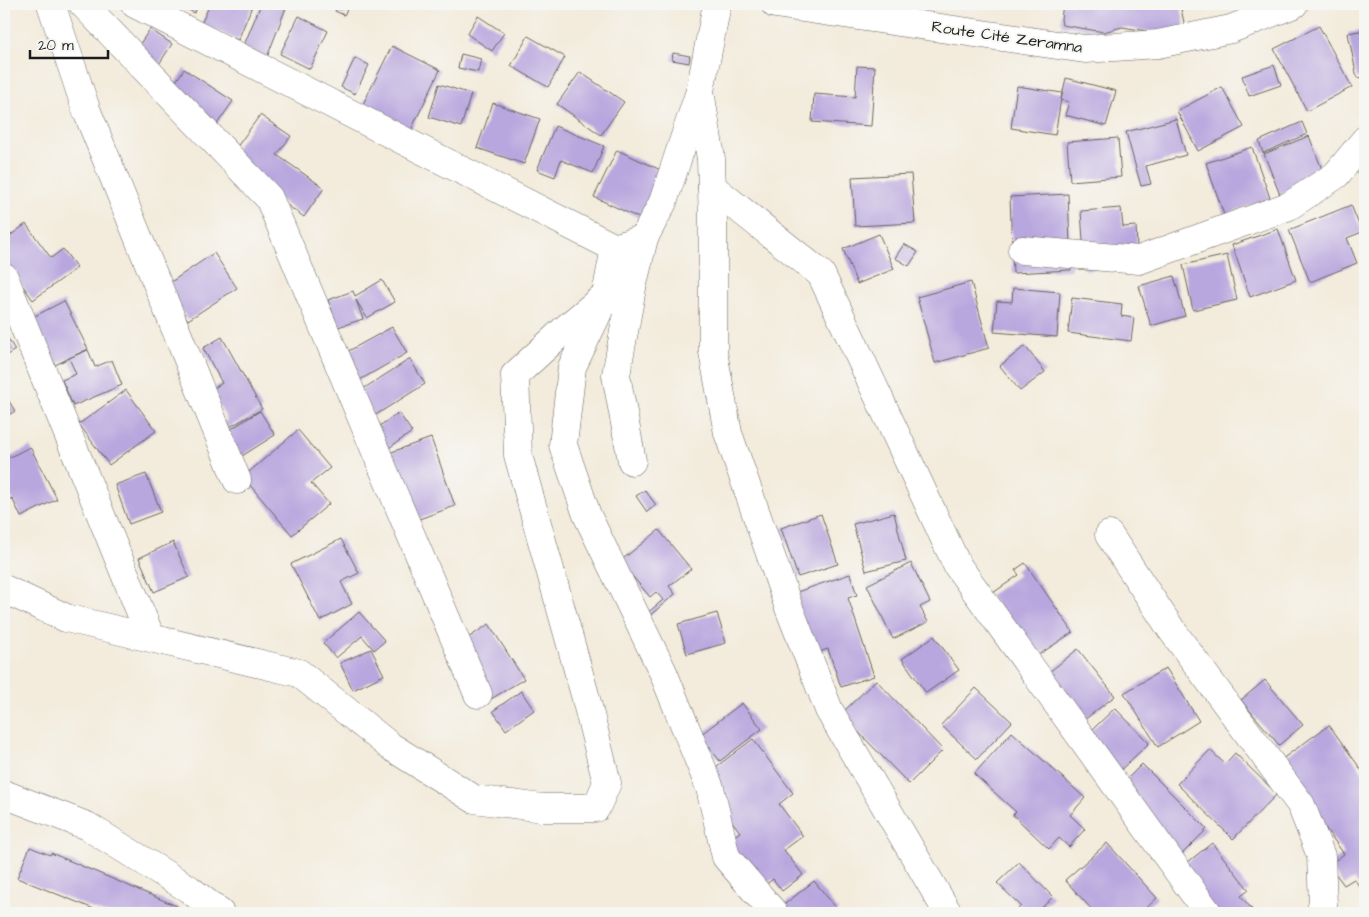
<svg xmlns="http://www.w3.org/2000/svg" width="1369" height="917" viewBox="0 0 1369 917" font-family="'Architects Daughter',sans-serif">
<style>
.building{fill:#b8a6de}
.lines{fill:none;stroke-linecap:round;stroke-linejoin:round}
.minor-casing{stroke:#67645f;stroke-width:29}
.tertiary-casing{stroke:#67645f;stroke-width:29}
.minor{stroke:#fff;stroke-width:28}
.tertiary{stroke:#fff;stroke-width:28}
.labels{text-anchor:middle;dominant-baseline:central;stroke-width:4;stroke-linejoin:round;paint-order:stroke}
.street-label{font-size:16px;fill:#1c1c1c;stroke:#f6f6f2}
</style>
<rect width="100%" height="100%" fill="#f6f6f2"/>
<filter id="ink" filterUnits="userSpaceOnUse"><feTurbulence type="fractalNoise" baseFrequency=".02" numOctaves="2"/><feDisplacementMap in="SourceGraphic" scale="10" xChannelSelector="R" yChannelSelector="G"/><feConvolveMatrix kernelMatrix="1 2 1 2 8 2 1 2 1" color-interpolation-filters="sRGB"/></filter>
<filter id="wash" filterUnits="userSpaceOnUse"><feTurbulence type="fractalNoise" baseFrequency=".0096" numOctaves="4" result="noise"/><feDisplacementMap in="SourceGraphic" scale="20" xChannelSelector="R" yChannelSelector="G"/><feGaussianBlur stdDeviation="1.12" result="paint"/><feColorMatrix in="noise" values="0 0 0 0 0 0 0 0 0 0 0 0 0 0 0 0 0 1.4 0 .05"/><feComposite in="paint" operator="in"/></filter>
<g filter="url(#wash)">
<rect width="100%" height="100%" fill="#f3ebdb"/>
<g id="blocks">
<path class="building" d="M178,4H200L194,13Z
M210,4H253L238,40L201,24Z
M261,4L287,5L266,60L242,50Z
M338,4H350L344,15L335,11Z
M367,4H386L381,12Z
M1063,4H1180L1185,27L1160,33L1122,27L1104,32L1062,25L1061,19Z
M299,16L328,31L310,69L280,54Z
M478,16L504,33L492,51L467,34Z
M1319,26L1352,87L1307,111L1274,49Z
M150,29L172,44L154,72L131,57Z
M1365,30V77L1357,78L1348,33Z
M528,36L565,57L548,87L511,66Z
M392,46L440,70L411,130L362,106Z
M673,53L690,56L689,63L672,60Z
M461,54L481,59L478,72L458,68Z
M355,58L369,65L355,94L341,87Z
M1274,65L1281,85L1249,96L1242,76Z
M857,66L875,67L871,126L812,122L814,94L855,97Z
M184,69L233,101L211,133L163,101Z
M580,72L624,102L601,135L557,104Z
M1066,78L1116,91L1106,126L1065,115L1069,102L1061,100Z
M439,84L471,94L461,127L429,117Z
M1017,86L1062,93L1055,135L1011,128Z
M1222,87L1244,127L1198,151L1177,111Z
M493,103L540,119L524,164L477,148Z
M260,115L291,136L277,155L324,188L304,217L226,162Z
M1176,119L1186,155L1146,166L1151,184L1141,186L1126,132Z
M1302,122L1307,134L1263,153L1259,141Z
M555,126L604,146L593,173L561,160L555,177L537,170Z
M1309,136L1325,177L1280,195L1264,154Z
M1118,138L1121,177L1070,181L1067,142Z
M1252,147L1270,198L1224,215L1206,163Z
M617,150L663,171L641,219L594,197Z
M911,174L915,223L855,226L852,177Z
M1068,194L1071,270L1013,273L1010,197Z
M1351,205L1362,232L1347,238L1357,263L1310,282L1289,230Z
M1121,208L1123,227L1136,226L1138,267L1085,270L1081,211Z
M26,224L51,258L63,249L77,268L33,300L4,260V240Z
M1278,229L1296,280L1250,297L1232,245Z
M879,234L894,269L857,284L843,249Z
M904,244L918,252L909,266L895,258Z
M214,253L237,288L188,320L165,286Z
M1227,255L1237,300L1193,310L1183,265Z
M1174,276L1185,316L1151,326L1139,286Z
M382,280L395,302L367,318L356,300L363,319L338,327L328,300L353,291L355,296Z
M971,282L989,348L935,363L917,297Z
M1013,288L1060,292L1057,337L994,332L997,301L1012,302Z
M1072,298L1122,304L1121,316L1134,318L1131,341L1068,333Z
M64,301L88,349L55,365L31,318Z
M392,327L407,353L358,381L343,354Z
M4,332L15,350L4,357Z
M222,337L262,409L226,429L222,423L227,420L211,390L222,383L203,348Z
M1025,346L1045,372L1020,391L1000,366Z
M88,350L95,367L112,360L122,385L73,406L62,380L76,374L69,358Z
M410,359L425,384L374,416L358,392Z
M126,390L156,431L109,465L79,424Z
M4,393L15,411L4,418Z
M260,411L275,435L242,456L226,432Z
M399,413L412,432L383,452L370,432Z
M298,430L330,468L311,483L329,504L292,535L243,477Z
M431,438L455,506L411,522L386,454Z
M30,447L57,499L21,517L12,498L4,502V460Z
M146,474L161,512L129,524L115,485Z
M645,490L656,505L647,512L636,496Z
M894,513L906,561L866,571L853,524Z
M821,514L838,564L798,577L781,528Z
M659,530L691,569L669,586L675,594L648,617L646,614L663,600L656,592L650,597L628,571L609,570Z
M341,539L359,573L341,582L352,604L320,621L291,564Z
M173,542L189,577L154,592L139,558Z
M911,563L930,602L920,607L928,622L893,639L867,585Z
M1025,563L1073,632L1034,658L990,595L1019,575L1015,570Z
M850,574L857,595L848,598L874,676L841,687L828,649L814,654L794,593Z
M359,612L385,641L374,650L362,636L336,658L323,643Z
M717,613L726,643L687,654L678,624Z
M489,624L524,679L491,699L456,646Z
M934,636L959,670L926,693L902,659Z
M371,649L384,675L353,690L340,663Z
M1078,649L1115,696L1070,731L1033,685Z
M1166,668L1199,721L1158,747L1124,693Z
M876,680L943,750L909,784L841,714Z
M1265,680L1303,725L1279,745L1241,700Z
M976,688L1012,722L977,759L941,725Z
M521,691L534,710L506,730L493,711Z
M742,703L762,729L720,761L700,735Z
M1115,708L1149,743L1109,781L1076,745Z
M1329,725L1365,775V894L1354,879L1344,885L1329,865L1344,854L1278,762Z
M1012,732L1085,798L1070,815L1085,829L1069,847L1059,838L1049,849L1013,815L1016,812L974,774Z
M753,739L793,793L779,804L803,836L784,850L803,875L782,891L773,879L756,892L721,846L740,832L700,779Z
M1210,750L1225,764L1235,753L1277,794L1233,839L1177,784Z
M1142,764L1207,829L1176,860L1115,791Z
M1107,843L1157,898L1141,913H1095L1065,880Z
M1212,843L1249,890L1241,896L1255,913H1214L1179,869Z
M30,847L50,855L51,853L179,907L176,913H104L17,878Z
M1019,862L1053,897L1036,913H1014L1021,906L997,883Z
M814,881L838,910L834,913H777L776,911Z"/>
</g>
</g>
<g filter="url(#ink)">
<use href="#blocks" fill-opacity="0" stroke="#67645f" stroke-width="1"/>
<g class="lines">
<defs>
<path id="minor" d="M51,4L86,109L237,480
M83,4L269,198L478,694
M135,4L615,248L644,238L663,202L700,91
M712,187L821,274L957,565L1208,913
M1022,250L1139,260L1289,206L1336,175L1365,140
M4,277L151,638
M603,302L572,367L563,445L587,515L663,672L710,788L726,857L774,913
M632,461L616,375L632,288L644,238
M1109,535L1171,629L1301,805L1321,856L1323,904L1320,913
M4,589L66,618L299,673L390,746L474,799L542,808H596L607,783L585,695L518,455L515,375L564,330L606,295L615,248
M4,794L87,826L189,889L220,913"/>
<path id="tertiary" d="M717,4L700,91L711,159L713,222V352L728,433L789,608L829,710L948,913
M775,4L1085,49L1158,44L1231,29L1294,4"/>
</defs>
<use href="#minor" class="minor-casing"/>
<use href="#tertiary" class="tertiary-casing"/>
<use href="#minor" class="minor"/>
<use href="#tertiary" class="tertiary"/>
</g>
</g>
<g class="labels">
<g class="street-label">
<text transform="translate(1007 37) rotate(8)">Route Cité Zeramna</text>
</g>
</g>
<rect width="1369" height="917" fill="none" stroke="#f6f6f2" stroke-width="20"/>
<path d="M30 50v8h78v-8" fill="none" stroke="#1c1c1c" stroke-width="2.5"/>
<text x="38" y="50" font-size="15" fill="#1c1c1c" stroke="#f6f6f2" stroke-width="4" paint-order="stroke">20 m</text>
</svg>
